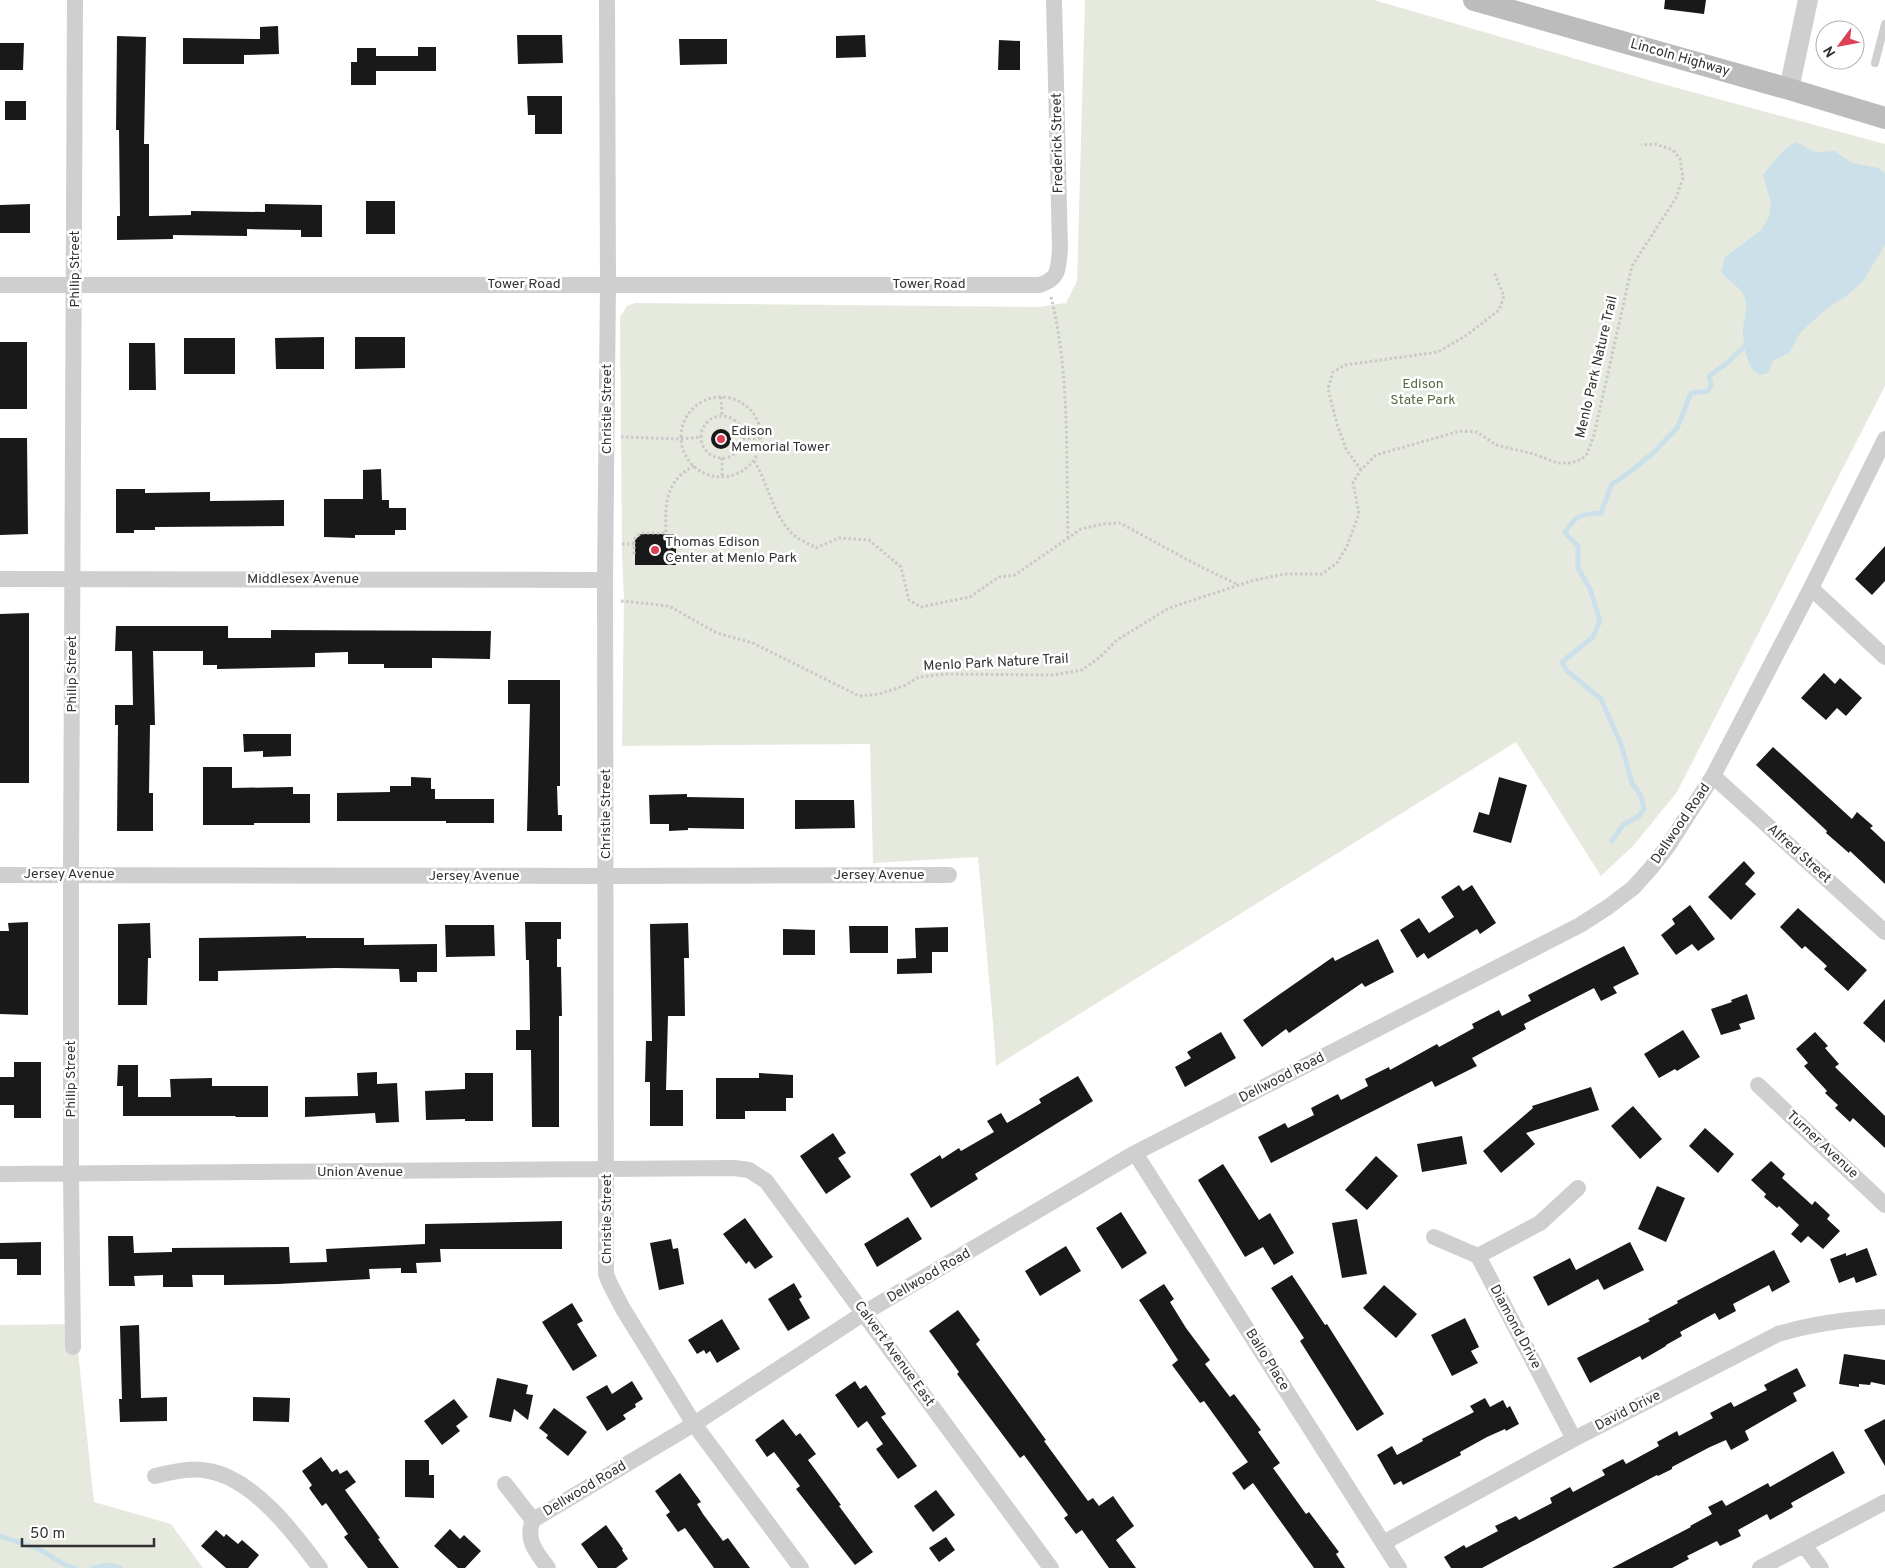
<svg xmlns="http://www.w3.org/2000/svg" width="1885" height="1568" viewBox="0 0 1885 1568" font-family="Overpass,sans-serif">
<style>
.green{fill:#e6eade}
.water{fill:#cce0ea}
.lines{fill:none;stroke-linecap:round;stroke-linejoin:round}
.stream{stroke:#cce0ea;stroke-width:5}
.building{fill:#191919}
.path{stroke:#c9c9c9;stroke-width:3;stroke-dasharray:2.5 2.5;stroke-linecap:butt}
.service{stroke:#cfcfcf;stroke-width:8}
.minor{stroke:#cfcfcf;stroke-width:16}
.tertiary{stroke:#cfcfcf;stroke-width:20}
.secondary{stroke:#bcbcbc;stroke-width:22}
.poi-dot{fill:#dc4157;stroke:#fff;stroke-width:2}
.labels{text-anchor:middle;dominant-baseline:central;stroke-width:5;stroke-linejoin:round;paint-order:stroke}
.street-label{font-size:14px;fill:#323232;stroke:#fff}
.park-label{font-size:14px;fill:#586c41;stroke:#fff}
.poi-label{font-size:14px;fill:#323232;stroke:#fff;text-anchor:start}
</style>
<rect width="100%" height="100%" fill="#fff"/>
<path class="green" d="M1085,0H1374L1659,83L1885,144V386L1677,792L1634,845L1601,876L1516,742L996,1066L993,1023L978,857L873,863L870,744L622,746L624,598L622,556L620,317L627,306L635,303L1038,307L1066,303L1077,281Z
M75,1324L94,1502L171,1524L203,1568H0V1325Z"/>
<path class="water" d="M1797,142L1815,152L1835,151L1852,163L1878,168L1885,173V245L1863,281L1849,294L1825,310L1800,333L1789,353L1773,361L1768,373L1759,375C1746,368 1743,342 1743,329C1744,318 1749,305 1743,294C1739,287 1727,279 1721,272L1725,257L1761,230L1769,216L1771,203L1763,175C1772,164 1784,146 1797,142Z"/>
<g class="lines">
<path class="stream" d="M1612,841L1623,825L1639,816L1644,809L1641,796L1632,783L1621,744L1601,699L1566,670L1562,662L1593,637L1600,621L1590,589L1578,568V546L1565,533C1575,515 1581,514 1601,513L1612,484L1630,472L1653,453L1677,428L1691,393L1708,391L1711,385L1709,376L1726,364L1745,346
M0,1536L39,1549L67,1566L75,1568
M93,1568L108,1565L120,1568"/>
</g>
<path class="building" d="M1665,0H1706L1704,14L1664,9Z
M278,26L279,54L244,55V64H183V38L260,39V27Z
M517,35H562L563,63L518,64Z
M865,35L866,57L836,58V36Z
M117,36L146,37L144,144H149V216L191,215V211L265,212V204L322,205V237H301V230L247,229V236L173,235V239L117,240V216H120L119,130H116Z
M679,39H727V64L680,65Z
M999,40L1020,41V70H998Z
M0,43H24L23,70H0Z
M418,47H436V71H376V85H351V62H357V48H376V56H418Z
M527,96H562V134H535V115H528Z
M5,101H26V120H5Z
M366,201H395V234H366Z
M30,204V233H0V205Z
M324,337V369H276L275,338Z
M355,337H405V368L355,369Z
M184,338H235V374H184Z
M0,342H27V409H0Z
M129,343H155L156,390H129Z
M711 439a10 10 0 1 1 20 0a10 10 0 1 1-20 0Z
M0,438H27L28,534L0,535Z
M381,469L382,500H389V508H406V530H395V535H355V538L324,537V499H363V470Z
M116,489H145V493L210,492V501L284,500V526L155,527V530H134V533H116Z
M641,534H676V565H635V540Z
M1885,546V581L1872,595L1855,579Z
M29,613V783H0V614Z
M116,626H228V638H271V630L491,631L490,659L432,658V668H384V664H348V652L315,653V667L217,669V665H203V651H153L155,725H150L149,793H153V831H117L118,725H115V705H133L132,651H115Z
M1824,673L1835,684L1840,678L1862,698L1846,716L1837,708L1826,720L1801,698Z
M508,680H560V786H557L558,815H562V831H527L530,704H508Z
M243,734H291V756L263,757V751L244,752Z
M1773,747L1852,819L1857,812L1873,826L1870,828L1885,842V884L1850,851L1849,853L1826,833L1827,831L1756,765Z
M203,767H232V788L293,787V794H310V823H254V825H203Z
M411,777L431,778V789H435V799H494V823H446V821H337V793L390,792V786H411Z
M1499,777L1527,785L1511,843L1473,832L1479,812L1489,815Z
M687,794V797L744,798V829L688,828V830L669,831V824H650L649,795Z
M795,800H854L855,828L795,829Z
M1744,861L1755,873L1745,884L1756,894L1731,920L1708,897Z
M1459,885L1463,891L1472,885L1496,923L1480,934L1477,929L1428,959L1424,953L1417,958L1400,930L1419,918L1429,933L1454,917L1441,897Z
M1690,905L1715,939L1698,951L1692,944L1676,955L1661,935L1675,924L1672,919Z
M1798,908L1867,970L1848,991L1824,969L1827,966L1805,946L1802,949L1780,927Z
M28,922V1015L0,1014V931H9L8,923Z
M525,922H561V939H557V967H561L562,1016H559V1127H532L531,1050H516V1030H530L529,960H526Z
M150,923L151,958H148L147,1005H118V924Z
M688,923L689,958H684L685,1016H668L666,1090H683V1126H650V1082H645L646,1041H652L650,924Z
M445,925H494L495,956L446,957Z
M849,926H888V953H850Z
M948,927V952H932V973L897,974V959L916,958L915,928Z
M783,929L815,930V955H783Z
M306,936V938H364V945L437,944V972H417V982H400L399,969L336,968L218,971V981H199V938Z
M1378,939L1394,972L1365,987L1362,983L1289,1033L1286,1029L1262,1047L1243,1020L1333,957L1335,961Z
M1624,946L1639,974L1613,987L1617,993L1601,1001L1594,988L1524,1024L1526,1029L1472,1058L1477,1066L1435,1087L1432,1081L1271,1163L1258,1137L1285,1123L1288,1128L1314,1115L1311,1108L1338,1094L1341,1100L1368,1086L1365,1079L1389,1067L1390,1070L1437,1044L1439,1047L1474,1028L1472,1024L1499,1010L1502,1016L1531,1001L1528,995Z
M1747,994L1755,1019L1739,1024L1741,1029L1721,1035L1711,1009L1732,1002L1731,1000Z
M1885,999V1043L1863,1023Z
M1683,1030L1700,1057L1677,1071L1675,1069L1659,1078L1644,1054Z
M1221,1032L1236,1058L1185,1087L1175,1067L1191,1058L1187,1052Z
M1815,1032L1828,1046L1825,1048L1839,1064L1835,1067L1885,1116V1148L1853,1118L1850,1122L1835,1108L1838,1105L1825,1093L1827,1091L1804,1066L1808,1063L1796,1049Z
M14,1062H41V1118H14V1105H0V1077H14Z
M118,1065H138V1097H171L170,1079L212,1078V1086H268V1117H235L236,1116H123V1086H117Z
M377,1072V1084L397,1083L399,1122L376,1123L375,1113L305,1117V1097L358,1096L357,1073Z
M465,1073H493V1121H465V1119L426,1120L425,1091L465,1089Z
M759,1073L793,1075V1098H786V1111H745V1119H716V1078H759Z
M1078,1076L1093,1101L975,1174L978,1179L931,1208L910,1174L940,1155L942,1159L959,1148L961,1151L994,1132L987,1121L1001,1113L1007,1123L1041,1103L1039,1099Z
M1591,1087L1599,1110L1526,1133L1535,1144L1501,1173L1483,1151L1533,1108L1532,1106Z
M1633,1106L1662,1139L1640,1159L1611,1126Z
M1705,1128L1734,1154L1718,1173L1689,1146Z
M833,1133L846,1153L838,1158L851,1177L826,1194L800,1156Z
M1462,1136L1467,1164L1422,1172L1417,1144Z
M1376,1156L1398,1176L1367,1210L1345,1190Z
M1771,1161L1785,1174L1782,1178L1812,1205L1815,1201L1830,1215L1827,1219L1840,1231L1823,1249L1808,1236L1801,1243L1791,1234L1799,1225L1779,1206L1777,1208L1764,1197L1766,1194L1751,1180Z
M1223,1164L1259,1220L1270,1213L1294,1253L1274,1265L1263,1247L1245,1257L1198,1180Z
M1657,1186L1685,1198L1666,1242L1638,1229Z
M1121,1212L1147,1253L1122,1269L1096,1228Z
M908,1217L922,1239L877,1267L864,1244Z
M745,1218L773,1257L755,1269L749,1261L746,1264L723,1234Z
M1357,1219L1367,1274L1342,1278L1332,1223Z
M562,1221V1249H440L441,1262L416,1263L417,1273H401V1268L369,1269L370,1279L278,1284L224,1285V1275H192L193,1287H163V1275L134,1276L135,1286H109L108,1236H133L134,1253L172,1252V1248L289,1247L290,1263L327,1262L326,1249L425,1244V1224Z
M671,1239L673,1249L678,1248L684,1284L659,1290L650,1243Z
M41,1242V1275H17V1259H0V1243Z
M1630,1242L1644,1270L1604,1290L1598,1279L1548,1306L1533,1277L1570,1258L1576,1270Z
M1066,1246L1081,1271L1040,1296L1025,1271Z
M1867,1248L1877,1275L1856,1283L1854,1277L1839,1283L1830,1259L1846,1253V1256Z
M1774,1250L1790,1282L1772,1292L1769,1285L1733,1304L1736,1311L1719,1320L1715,1313L1680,1332L1682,1336L1666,1345V1346L1642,1360L1640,1356L1590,1383L1577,1358L1650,1321L1648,1319L1678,1303L1677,1301Z
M1292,1275L1325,1325L1327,1324L1384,1414L1357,1431L1300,1341L1304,1338L1271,1288Z
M794,1283L802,1297L799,1299L810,1318L788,1331L768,1299Z
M1164,1284L1174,1299L1170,1302L1186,1328L1210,1360L1205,1364L1230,1397L1234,1394L1261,1430L1258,1432L1280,1463L1273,1468L1306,1514L1309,1512L1339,1552L1336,1554L1345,1568H1314L1253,1483L1244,1490L1232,1473L1248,1462L1204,1401L1200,1403L1172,1365L1178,1360L1139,1300Z
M1384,1285L1417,1314L1396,1338L1363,1308Z
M572,1303L583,1321L577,1324L597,1356L573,1371L542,1322Z
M958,1310L980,1340L976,1344L1046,1440L1044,1441L1088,1501L1093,1498L1099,1506L1113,1496L1134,1526L1116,1540L1136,1568H1109L1082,1530L1076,1534L1064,1518L1068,1515L1024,1455L1020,1458L957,1374L959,1372L929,1331Z
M1465,1318L1479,1347L1471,1351L1478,1363L1452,1376L1431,1335Z
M722,1319L740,1349L717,1363L710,1351L706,1354L704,1350L697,1354L688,1340Z
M139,1325L141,1398L167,1397V1421L120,1422L119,1399H122L120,1326Z
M1844,1354L1885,1360V1385L1871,1382L1870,1385L1859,1384V1387L1839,1384Z
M1797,1368L1806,1386L1793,1393L1797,1401L1745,1431L1749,1440L1731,1450L1726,1440L1710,1447L1672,1467V1469L1658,1476L1657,1475L1482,1568H1451L1444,1557L1464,1545L1466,1548L1498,1531L1495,1526L1516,1516L1519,1520L1552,1503L1550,1498L1570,1487L1573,1492L1605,1475L1602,1470L1623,1459L1626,1464L1659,1446L1657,1442L1677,1431L1679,1436L1713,1418L1710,1413L1731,1402L1734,1407L1767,1390L1764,1385Z
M497,1378L528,1385L526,1394L533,1395L528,1420L514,1409L511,1422L489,1417Z
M632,1381L643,1399L635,1404L636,1407L623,1415L626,1419L607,1431L586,1397L607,1385L612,1394Z
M855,1381L860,1389L866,1385L886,1414L881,1417L917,1466L898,1479L876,1449L883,1444L867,1421L858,1428L835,1395Z
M253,1397L290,1398L289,1422L253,1421Z
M1485,1398L1490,1407L1503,1400L1507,1408L1510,1406L1519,1424L1506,1431L1505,1429L1487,1437L1460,1452L1461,1455L1403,1485L1401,1481L1394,1485L1377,1455L1392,1446L1397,1455L1423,1441L1422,1439L1474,1412L1470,1406Z
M454,1399L468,1417L456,1426L460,1431L442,1445L424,1421Z
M554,1408L587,1432L568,1456L546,1438L548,1435L539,1428Z
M783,1419L796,1436L800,1433L816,1454L808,1460L841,1505L839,1506L873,1552L855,1565L796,1489L800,1486L774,1452L767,1457L755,1440Z
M1885,1419V1466L1864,1430Z
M1833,1451L1845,1473L1791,1503L1793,1507L1770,1520L1767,1514L1738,1530L1741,1536L1720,1546L1717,1541L1687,1556L1689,1559L1672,1568H1612L1691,1527L1690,1526L1712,1514L1708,1507L1722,1500L1726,1506L1768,1483L1770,1487Z
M321,1457L332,1472L337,1469L340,1474L347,1470L356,1482L345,1490L380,1538L378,1539L399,1568H368L344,1537L348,1534L326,1503L322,1506L309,1488L312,1485L302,1471Z
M405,1460H429V1475H434V1498L405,1497Z
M680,1473L701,1502L697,1504L703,1514L723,1541L728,1538L750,1568H714L685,1528L678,1532L666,1515L670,1512L655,1491Z
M936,1490L955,1515L933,1532L914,1506Z
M606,1525L623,1549L622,1550L628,1559L616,1568H598L581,1544Z
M450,1529L460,1539L464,1535L481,1551L465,1568H458L434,1546Z
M216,1530L224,1537L226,1534L238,1544L242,1540L259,1555L248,1568H226L201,1546Z
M946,1537L955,1550L939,1562L929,1548Z"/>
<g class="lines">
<path class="path" d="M1051,297C1070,372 1066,460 1068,537
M721,397L722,416
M681 437a40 40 0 1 1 80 0a40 40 0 1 1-80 0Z
M701 437a21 21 0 1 1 42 0a21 21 0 1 1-42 0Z
M621,437L681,439L700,437
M743,439L762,438
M722,458V477
M754,461C769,484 773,518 795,536C801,541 810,544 816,548L839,538L869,540L901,567L909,600L921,607L970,597L999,577L1015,575L1081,529L1103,524L1120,523L1201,567L1239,585
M1361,470L1346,449L1337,424L1328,389L1333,372L1345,365L1438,352L1467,335L1499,310L1504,296L1494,272
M622,544H634
M634,554V539L641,533H666C665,504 665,481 694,466
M621,601L669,606L717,633L753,643L859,696L879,694L904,686L919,677L946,674L1053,675L1082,670L1100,657L1117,640L1169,608L1251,581L1285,574H1322L1337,563L1347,546L1359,514L1353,482L1361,470L1376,455L1460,431L1477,432L1496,445L1534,454L1557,463H1570L1582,459L1587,454L1594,435L1632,266L1676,198L1683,178L1680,159L1673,150L1655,144L1641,145"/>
<path class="service" d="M1875,63L1885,24"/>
<path class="minor" d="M607,0L608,284L605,580L606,1274L610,1284L623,1309L694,1424L801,1568
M0,285H1039C1060,279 1058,268 1060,249L1054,0
M0,579L605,580
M1811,588L1885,657
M1713,776L1885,932
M0,875L606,876L949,875
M1758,1085L1885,1205
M1135,1153L1399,1568
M0,1174L734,1168L749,1170L766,1181L1051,1568
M1434,1237L1478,1256L1574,1439
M1478,1256L1540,1223L1578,1188
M73,1347L71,1174V874L75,0
M155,1476C173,1472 191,1467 209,1471C254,1479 295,1534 320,1568
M505,1484L533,1520
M533,1520L694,1424L864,1313L1135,1153L1580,925L1608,907L1633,888L1651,868L1668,846L1713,776L1811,588L1885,439
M533,1520C525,1540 536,1552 548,1568
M1383,1543L1574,1439L1778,1334C1815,1323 1847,1319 1885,1317
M1804,1545L1821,1568
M1760,1568L1885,1502"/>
<path class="tertiary" d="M1789,89L1808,0"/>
<path class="secondary" d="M1474,0L1789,89L1885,118"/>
</g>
<g class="poi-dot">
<circle cx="721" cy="439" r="5"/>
<circle cx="655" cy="550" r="5"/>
</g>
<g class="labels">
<g class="street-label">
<text transform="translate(1680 58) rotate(16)">Lincoln Highway</text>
<text transform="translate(1058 143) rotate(-91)">Frederick Street</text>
<text transform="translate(75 269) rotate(-90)">Philip Street</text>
<text x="524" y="284">Tower Road</text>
<text x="929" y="284">Tower Road</text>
<text transform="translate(1597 367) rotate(-77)">Menlo Park Nature Trail</text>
<text transform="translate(607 409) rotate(-90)">Christie Street</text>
<text x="303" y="579">Middlesex Avenue</text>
<text transform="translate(996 663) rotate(-3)">Menlo Park Nature Trail</text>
<text transform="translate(72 674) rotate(-90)">Philip Street</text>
<text transform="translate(606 814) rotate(-90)">Christie Street</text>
<text transform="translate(1681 824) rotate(-56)">Dellwood Road</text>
<text transform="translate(1799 854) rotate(42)">Alfred Street</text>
<text x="69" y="874">Jersey Avenue</text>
<text x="879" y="875">Jersey Avenue</text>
<text x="474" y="876">Jersey Avenue</text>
<text transform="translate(1282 1078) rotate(-27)">Dellwood Road</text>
<text transform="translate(71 1079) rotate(-90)">Philip Street</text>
<text transform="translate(1822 1145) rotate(43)">Turner Avenue</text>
<text x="360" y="1172">Union Avenue</text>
<text transform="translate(607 1219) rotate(-90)">Christie Street</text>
<text transform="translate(929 1276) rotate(-30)">Dellwood Road</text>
<text transform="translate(1515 1327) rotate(62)">Diamond Drive</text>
<text transform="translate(894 1354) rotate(54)">Calvert Avenue East</text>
<text transform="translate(1267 1360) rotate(58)">Ballo Place</text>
<text transform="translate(1628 1411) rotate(-27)">David Drive</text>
<text transform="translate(585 1489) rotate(-31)">Dellwood Road</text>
</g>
<g class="park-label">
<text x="1423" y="384">Edison<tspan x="1423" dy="16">State Park</tspan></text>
</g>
<g class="poi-label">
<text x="731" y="431">Edison<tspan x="731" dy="16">Memorial Tower</tspan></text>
<text x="665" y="542">Thomas Edison<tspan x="665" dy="16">Center at Menlo Park</tspan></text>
</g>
</g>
<g transform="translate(1840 45) rotate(238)"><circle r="24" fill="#ffffff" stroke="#adadad"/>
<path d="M0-4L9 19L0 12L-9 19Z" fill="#dc4157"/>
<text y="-8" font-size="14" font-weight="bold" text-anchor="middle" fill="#323232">N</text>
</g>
<path d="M22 1538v8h132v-8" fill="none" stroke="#323232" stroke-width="2.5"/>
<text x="30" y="1538" font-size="15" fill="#323232" stroke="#ffffff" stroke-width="4" paint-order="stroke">50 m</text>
</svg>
